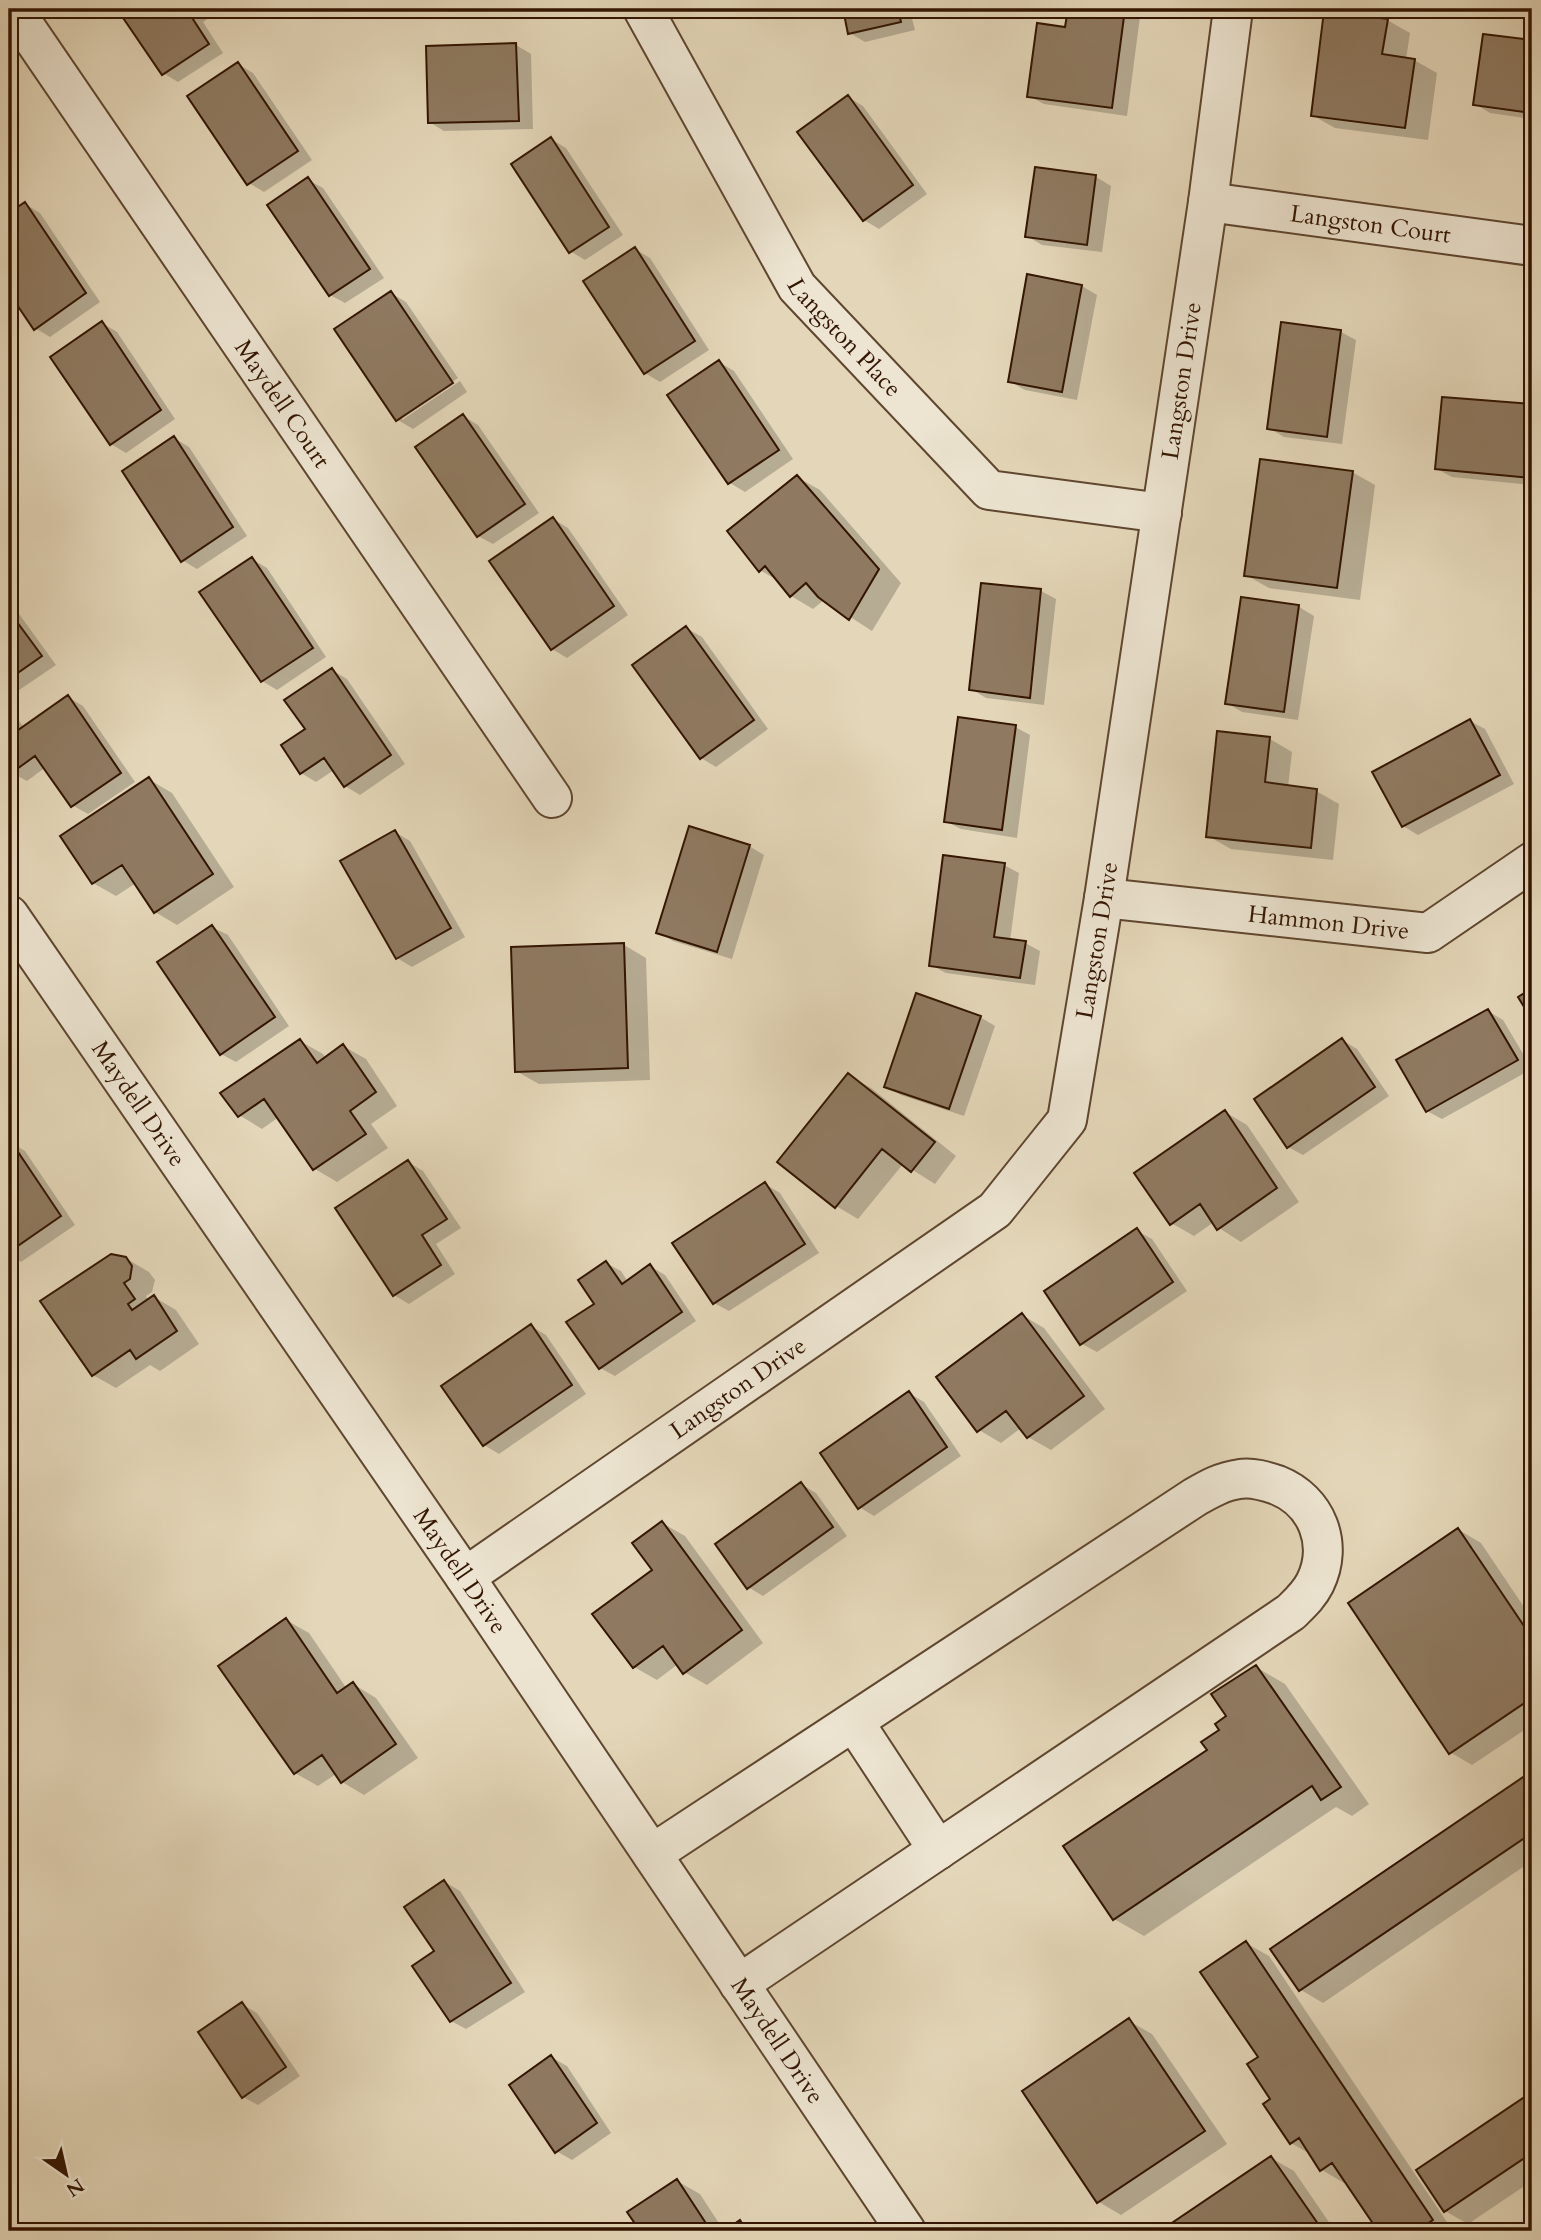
<svg xmlns="http://www.w3.org/2000/svg" width="1541" height="2240" viewBox="0 0 1541 2240" font-family="Cardo,serif">
<style>
.shadow{fill:#0003}
.building{fill:#8f7a61;stroke:#331501;stroke-width:2}
.lines{fill:none;stroke-linecap:round;stroke-linejoin:round}
.minor-casing{stroke:#5f462f;stroke-width:42}
.minor{stroke:#ede5d2;stroke-width:38}
.labels{text-anchor:middle;dominant-baseline:central;stroke-width:7;stroke-linejoin:round;paint-order:stroke}
.street-label{font-size:24px;fill:#331501;stroke:#ede5d2}
</style>
<rect width="100%" height="100%" fill="#e4d7b9"/>
<filter id="stains"><feTurbulence type="fractalNoise" baseFrequency=".00286" numOctaves="4"/><feColorMatrix values="0 0 0 0 .2 0 0 0 0 .09 0 0 0 0 .02 0 0 0 .5 -.17"/></filter>
<radialGradient id="worn" r=".72"><stop offset=".6" stop-color="#630" stop-opacity="0"/><stop offset="1" stop-color="#630" stop-opacity=".3"/></radialGradient>
<path class="shadow" d="M119,9H222L203,22L223,53L178,82L163,73Z
M845,9H917L910,11L915,30L865,42L850,33Z
M1070,9H1141L1127,116L1044,104L1029,96L1067,29Z
M1387,20L1410,33L1406,59L1414,60L1437,73L1428,140L1335,128L1312,115Z
M1484,36L1532,42V119L1490,113L1475,104Z
M516,45L531,54L533,129L444,131L429,122Z
M238,64L253,73L312,160L264,192L249,183Z
M848,97L863,106L927,194L879,229L864,220Z
M551,139L566,148L623,235L585,260L570,251Z
M1036,169L1096,177L1111,186L1102,252L1042,245L1027,236Z
M9,176L19,190L9,197Z
M308,180L323,188L384,278L345,303L330,295Z
M25,204L40,213L100,302L50,337L35,328L9,290V215Z
M635,249L650,258L709,350L660,382L645,373Z
M1082,286L1097,295L1077,400L1025,390L1009,381Z
M391,293L406,302L458,378L402,416V420L460,381L467,392L413,429L398,420L337,330Z
M102,323L117,332L175,419L126,453L111,444Z
M1341,332L1356,340L1342,444L1284,437L1269,428Z
M719,362L734,371L793,459L745,492L730,483L670,396Z
M1444,399L1532,406V485L1452,477L1437,469Z
M463,416L478,425L539,513L493,544L478,536Z
M174,438L189,447L247,536L197,569L182,560Z
M1352,472L1375,485L1360,600L1269,588L1246,575Z
M797,477L820,490L901,583L872,631L824,600L813,609L791,596L780,582L760,570Z
M553,519L568,528L628,615L567,658L552,649Z
M252,559L267,568L326,657L277,690L262,681Z
M1041,591L1056,599L1044,705L986,698L971,689Z
M9,600L56,665L9,697Z
M1299,607L1314,616L1298,720L1242,712L1227,703Z
M686,628L702,637L768,729L716,767L701,758Z
M332,670L347,679L405,764L360,795L345,786L334,770L316,782L301,773L307,730Z
M1532,687V704L1524,692Z
M68,697L83,706L135,782L88,814L72,805L46,767L27,781L12,773L9,768V712L15,715L24,728Z
M1470,721L1485,729L1514,784L1418,835L1403,826Z
M1015,727L1030,735L1017,838L961,829L945,821Z
M1270,739L1292,752L1288,787L1316,791L1339,804L1333,860L1231,849L1208,836Z
M150,780L172,793L234,887L177,925L155,912L136,883L116,896L93,883Z
M395,832L410,841L465,937L412,967L397,958Z
M749,846L764,855L732,959L673,941L658,932Z
M1004,865L1019,873L1010,941L1025,943L1040,951L1035,985L946,973L931,965Z
M212,927L228,935L289,1026L236,1062L221,1054Z
M624,945L646,958L650,1080L539,1084L516,1071Z
M1488,1011L1503,1020L1532,1069L1442,1119L1427,1111Z
M980,1017L995,1026L964,1116L901,1095L886,1086Z
M1342,1040L1357,1049L1389,1096L1303,1155L1288,1147Z
M300,1041L323,1054L326,1059L343,1046L366,1059L397,1106L371,1124L388,1148L337,1182L315,1169L279,1117L262,1129L239,1115Z
M848,1075L871,1088L956,1156L935,1184L903,1164L858,1219L836,1206Z
M1225,1112L1247,1125L1299,1202L1241,1242L1219,1228L1214,1222L1194,1236L1171,1223Z
M10,1142L25,1151L75,1225L21,1262L9,1255Z
M408,1162L423,1171L461,1228L436,1244L455,1274L409,1304L394,1295Z
M765,1184L780,1193L819,1253L729,1311L714,1303Z
M1137,1231L1152,1239L1187,1291L1097,1352L1082,1344Z
M125,1258L149,1272L155,1280L152,1292L146,1296L149,1301L154,1297L176,1310L199,1344L160,1371L150,1365L116,1388L93,1375Z
M606,1263L621,1271L628,1282L650,1266L665,1275L696,1321L615,1376L600,1368L596,1304Z
M1022,1315L1044,1328L1105,1409L1051,1450L1028,1437L1021,1428L1001,1443L979,1430Z
M531,1326L546,1335L586,1394L499,1454L484,1445Z
M909,1393L924,1402L961,1456L874,1516L859,1507Z
M801,1484L816,1493L847,1536L763,1596L748,1587Z
M662,1523L685,1536L763,1643L707,1685L684,1672L678,1664L657,1680L634,1667Z
M1459,1530L1481,1543L1532,1619V1725L1472,1765L1450,1752Z
M286,1620L309,1633L347,1689L353,1684L376,1698L418,1758L364,1795L342,1782L336,1774L318,1786L295,1773Z
M1256,1667L1285,1684L1369,1804L1352,1816L1336,1807L1144,1936L1114,1919Z
M1532,1773V1861L1323,2003L1301,1990L1273,1950Z
M445,1882L460,1891L525,1992L466,2029L451,2021L436,1952Z
M1246,1943L1269,1956L1453,2231H1380L1346,2181L1344,2183L1322,2170L1312,2155L1291,2143L1273,2100Z
M242,2004L257,2013L300,2076L258,2105L243,2097Z
M1129,2021L1152,2034L1227,2144L1121,2215L1099,2202L1025,2091Z
M551,2057L567,2066L611,2133L572,2160L556,2151Z
M1532,2094V2181L1468,2224L1445,2211L1419,2171Z
M1271,2158L1294,2171L1335,2231H1163Z
M677,2181L700,2194L724,2231H642L630,2212Z
M740,2222L755,2231H727Z"/>
<path class="building" d="M117,9H195L189,13L209,44L162,75Z
M843,9H898L901,22L848,34Z
M1068,9H1125L1112,108L1027,97L1037,23L1065,27Z
M1324,11L1388,19L1382,54L1415,59L1405,128L1311,116Z
M1483,34L1532,40V113L1473,105Z
M516,43L519,121L428,123L426,46Z
M238,62L298,151L247,185L187,96Z
M848,95L913,185L863,221L797,132Z
M551,137L609,227L569,253L511,164Z
M1035,167L1096,175L1087,245L1025,237Z
M308,177L370,269L329,296L267,205Z
M25,202L86,293L34,330L9,293V213Z
M635,247L695,341L644,374L583,281Z
M1027,274L1082,285L1062,392L1008,382Z
M391,291L453,383L396,421L334,329Z
M102,321L161,410L110,445L50,357Z
M1281,322L1341,330L1327,437L1267,429Z
M719,360L779,450L728,484L667,395Z
M1442,397L1532,404V478L1435,469Z
M463,414L525,504L477,537L415,447Z
M174,436L233,527L181,562L122,471Z
M1260,459L1353,471L1337,588L1244,576Z
M797,475L879,569L849,620L818,597L806,583L790,597L765,566L759,572L727,531Z
M553,517L614,606L551,650L489,561Z
M252,557L313,648L261,682L199,592Z
M981,583L1041,589L1030,698L969,690Z
M1241,597L1299,605L1284,712L1225,704Z
M9,611L42,656L9,679Z
M686,626L754,720L700,759L632,665Z
M332,668L391,755L344,787L324,758L300,774L281,745L305,729L284,700Z
M68,695L121,773L71,807L35,756L10,774L9,771V717L18,730Z
M958,717L1016,725L1002,830L944,822Z
M1470,719L1500,775L1402,827L1372,772Z
M1217,731L1270,737L1265,782L1317,789L1311,848L1206,837Z
M149,777L213,874L154,913L122,865L92,884L60,836Z
M689,826L750,845L717,952L656,933Z
M395,830L451,928L396,959L340,861Z
M943,855L1005,863L994,937L1026,941L1020,978L929,966Z
M212,925L275,1017L220,1055L157,962Z
M624,943L628,1068L515,1072L511,947Z
M1532,988V1020L1518,997Z
M916,993L981,1016L949,1109L884,1087Z
M1488,1009L1518,1060L1426,1112L1396,1060Z
M1342,1038L1375,1087L1287,1148L1254,1099Z
M300,1039L317,1063L343,1044L376,1092L350,1111L366,1134L313,1170L264,1099L238,1117L220,1093Z
M848,1073L935,1142L911,1172L882,1149L835,1208L777,1162Z
M1225,1110L1277,1188L1217,1230L1200,1204L1170,1225L1134,1173Z
M10,1140L61,1216L9,1252V1141Z
M408,1160L447,1219L422,1235L441,1265L393,1296L335,1208Z
M765,1182L805,1244L713,1304L672,1243Z
M1137,1228L1173,1282L1080,1345L1044,1291Z
M111,1254L126,1257L132,1266L130,1279L124,1283L135,1299L128,1304L132,1310L154,1295L177,1331L136,1359L130,1350L92,1376L40,1301Z
M606,1261L622,1284L650,1264L682,1312L599,1369L566,1322L594,1304L578,1280Z
M1022,1313L1084,1396L1027,1438L1006,1411L977,1432L936,1377Z
M531,1324L572,1385L483,1446L441,1386Z
M909,1391L947,1447L858,1509L820,1453Z
M801,1482L833,1527L747,1589L715,1544Z
M662,1521L742,1630L683,1674L663,1646L633,1668L592,1614L652,1570L632,1543Z
M1458,1528L1532,1638V1698L1449,1754L1348,1603Z
M286,1618L337,1693L353,1682L396,1744L341,1783L322,1755L294,1774L218,1666Z
M1256,1665L1341,1787L1321,1800L1312,1786L1113,1920L1063,1846L1207,1750L1201,1742L1219,1730L1215,1724L1226,1716L1211,1694Z
M1532,1771V1833L1299,1991L1270,1949Z
M444,1880L511,1983L450,2022L412,1966L434,1951L404,1907Z
M1246,1941L1433,2220L1416,2231H1378L1332,2163L1320,2171L1299,2138L1290,2144L1263,2104L1270,2099L1247,2064L1258,2057L1200,1972Z
M242,2002L286,2067L242,2098L198,2032Z
M1129,2018L1205,2131L1097,2203L1022,2091Z
M551,2055L597,2123L555,2153L509,2085Z
M1532,2092V2153L1444,2212L1416,2170Z
M1271,2156L1323,2231H1160Z
M677,2179L711,2231H640L627,2212Z
M740,2220L747,2231H724Z"/>
<g class="lines">
<defs>
<g id="minor">
<path id="s1" d="M13,9L552,798"/>
<path id="s2" d="M643,9L797,287L989,490L1162,513"/>
<path id="s3" d="M1208,202L1532,246"/>
<path id="s4" d="M1104,898L1428,933L1532,862"/>
<path id="s5" d="M9,915L465,1577L906,2231"/>
<path id="s6" d="M465,1577L995,1210L1067,1120L1104,898L1208,202L1233,9"/>
<path d="M854,1722L938,1850"/>
<path d="M652,1854L1195,1497C1209,1489 1223,1481 1240,1479C1252,1477 1265,1481 1277,1485C1317,1501 1334,1544 1315,1583C1309,1595 1300,1603 1291,1612L739,1984"/>
</g>
</defs>
<use href="#minor" class="minor-casing"/>
<use href="#minor" class="minor"/>
</g>
<g class="labels">
<g class="street-label">
<text stroke="none"><textPath href="#s3" startOffset="164">Langston Court</textPath></text>
<text stroke="none"><textPath href="#s2" startOffset="387">Langston Place</textPath></text>
<text stroke="none"><textPath href="#s6" startOffset="1508">Langston Drive</textPath></text>
<text stroke="none"><textPath href="#s1" startOffset="478">Maydell Court</textPath></text>
<text stroke="none"><textPath href="#s4" startOffset="226">Hammon Drive</textPath></text>
<text stroke="none"><textPath href="#s6" startOffset="942">Langston Drive</textPath></text>
<text stroke="none"><textPath href="#s5" startOffset="229">Maydell Drive</textPath></text>
<text stroke="none"><textPath href="#s6" startOffset="332">Langston Drive</textPath></text>
<text stroke="none"><textPath href="#s5" startOffset="796">Maydell Drive</textPath></text>
<text stroke="none"><textPath href="#s5" startOffset="1363">Maydell Drive</textPath></text>
</g>
</g>
<rect width="1541" height="2240" fill="none" stroke="#e4d7b9" stroke-width="35"/>
<rect x="10" y="10" width="1520" height="2219" fill="none" stroke="#331501" stroke-width="3.5"/>
<rect x="18" y="18" width="1506" height="2205" fill="none" stroke="#331501" stroke-width="2"/>
<g transform="translate(66 2174) rotate(146)" stroke="#ede5d2" stroke-width="5" paint-order="stroke">
<path d="M0-5L12 26L0 18L-12 26Z" fill="#331501"/>
<text y="-10" font-size="19" font-weight="bold" text-anchor="middle" fill="#331501">N</text>
</g>
<rect width="100%" height="100%" filter="url(#stains)"/>
<rect width="100%" height="100%" fill="url(#worn)"/>
</svg>
